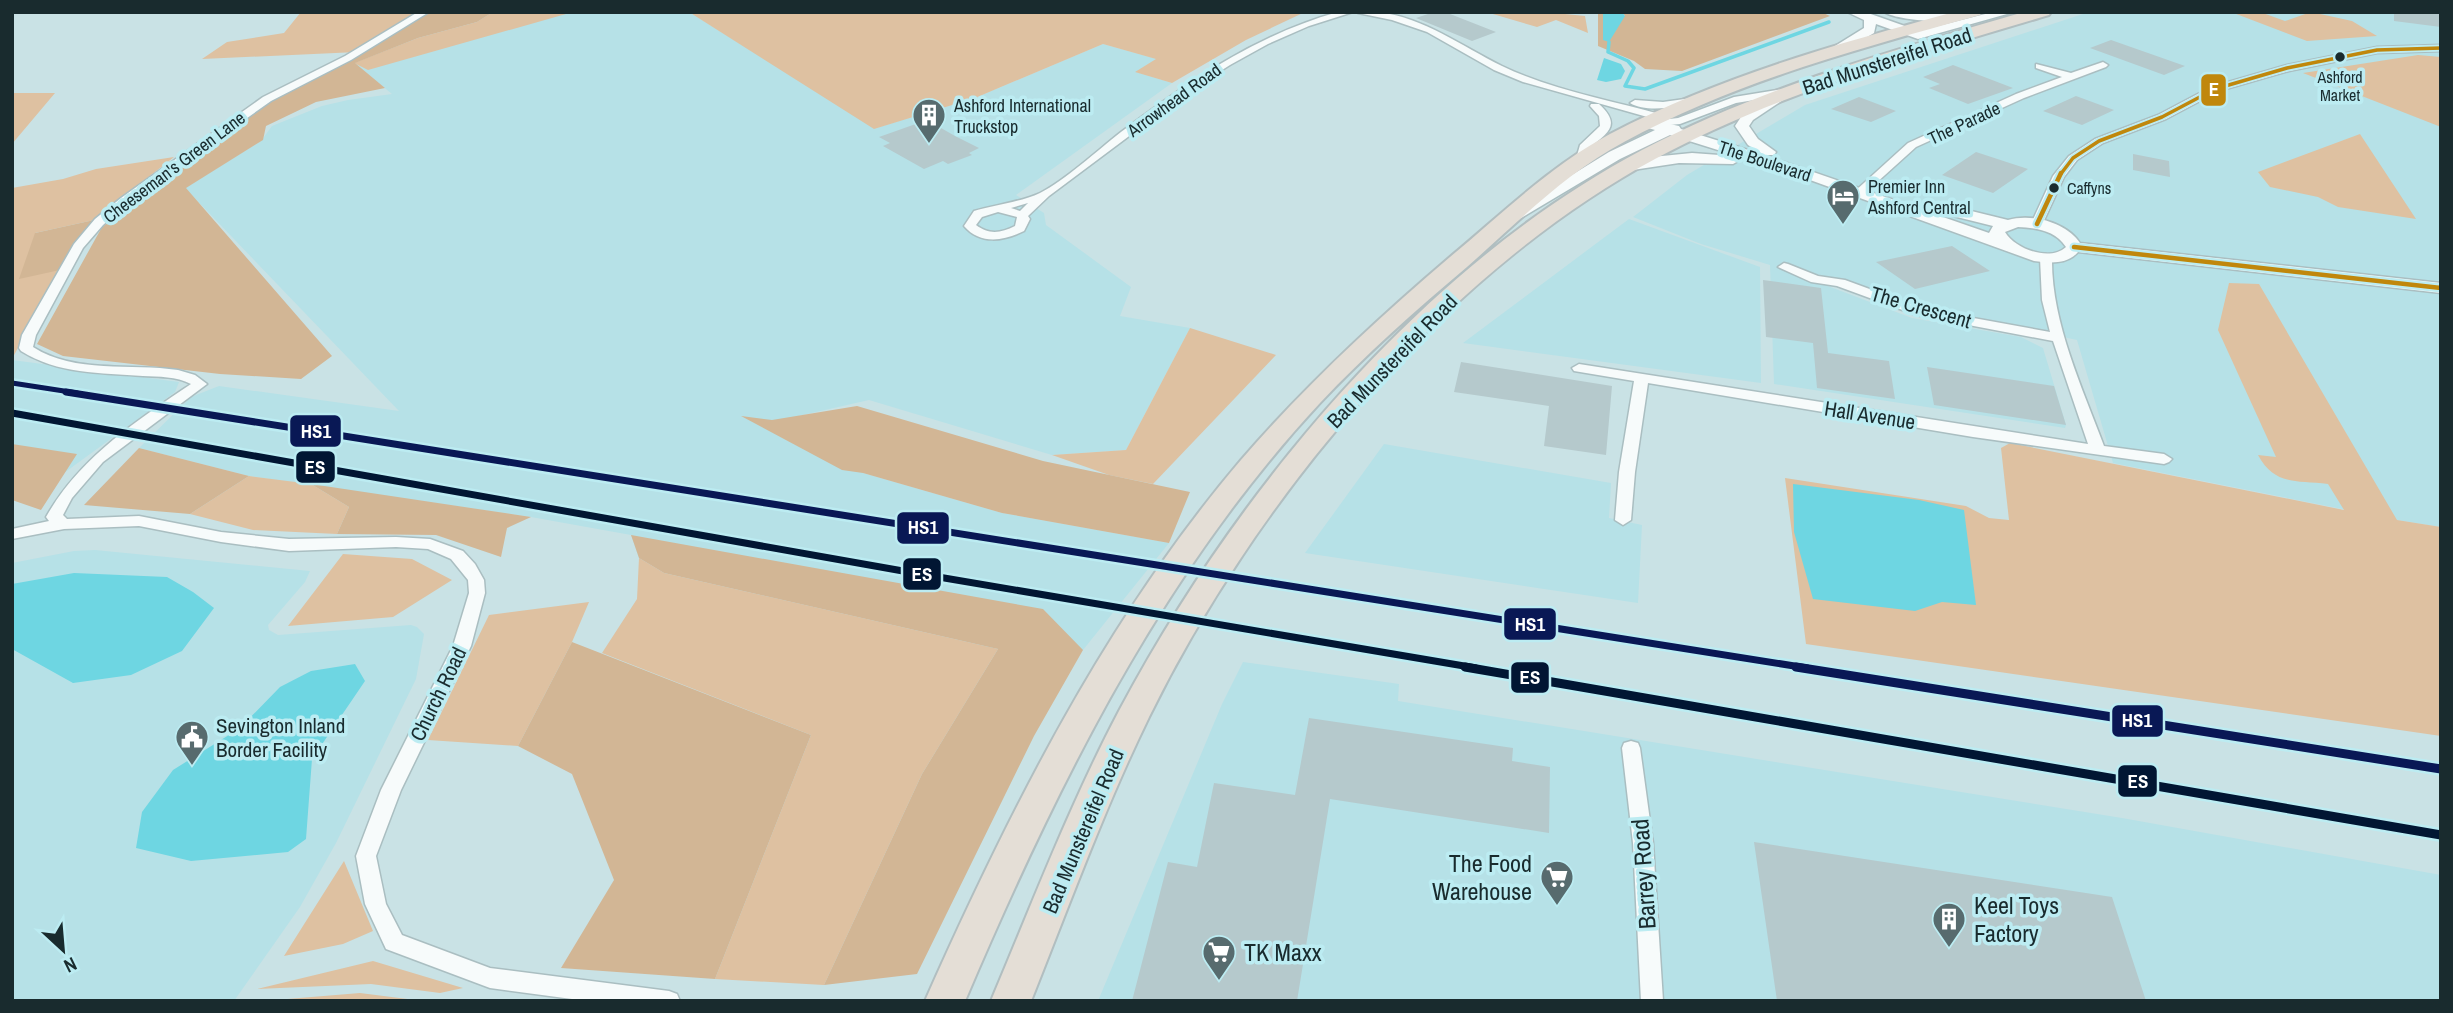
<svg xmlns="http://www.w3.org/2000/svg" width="2453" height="1013" viewBox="0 0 2453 1013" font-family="'Archivo Narrow',sans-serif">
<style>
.built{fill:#b6e1e7}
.green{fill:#dec1a1}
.forest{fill:#d2b695}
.water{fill:#6ed6e2}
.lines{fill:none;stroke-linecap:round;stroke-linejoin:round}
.stream{stroke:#6ed6e2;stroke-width:3.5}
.building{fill:#b5c9cc}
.street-casing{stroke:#aabec1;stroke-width:3}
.secondary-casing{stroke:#aabec1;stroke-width:3}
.highway-casing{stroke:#b1bec0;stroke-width:4}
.street{fill:#f7fbfb;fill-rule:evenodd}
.secondary{fill:#f7fbfb;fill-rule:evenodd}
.highway{fill:#e4ded6;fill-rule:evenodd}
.bus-1-far1-casing{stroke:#bcecf2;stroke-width:7}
.bus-1-casing{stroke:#bcecf2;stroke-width:9}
.bus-1-far1{stroke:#c0870c;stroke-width:3.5}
.bus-1{stroke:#c0870c;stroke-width:4.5}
.rail-1-far1-casing{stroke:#bcecf2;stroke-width:12}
.rail-1-casing{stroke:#bcecf2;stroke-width:14}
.rail-2-far2-casing{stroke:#bcecf2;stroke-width:10}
.rail-2-far1-casing{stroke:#bcecf2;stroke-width:12}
.rail-2-casing{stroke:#bcecf2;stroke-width:14}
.rail-1-far1{stroke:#011633;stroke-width:7}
.rail-1{stroke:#011633;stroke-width:9}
.rail-2-far2{stroke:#091855;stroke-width:5}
.rail-2-far1{stroke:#091855;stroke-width:7}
.rail-2{stroke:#091855;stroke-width:9}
.bus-dot{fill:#192b2e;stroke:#bcecf2;stroke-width:2.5}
.labels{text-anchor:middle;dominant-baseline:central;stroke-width:7;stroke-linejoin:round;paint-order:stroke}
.far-bus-label{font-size:16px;fill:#192b2e;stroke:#bcecf2}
.far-street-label{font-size:18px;fill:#192b2e;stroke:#bcecf2}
.far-poi-label{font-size:18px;fill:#192b2e;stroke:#bcecf2;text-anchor:start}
.street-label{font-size:21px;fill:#192b2e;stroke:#bcecf2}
.poi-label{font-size:21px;fill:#192b2e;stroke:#bcecf2;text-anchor:start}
.near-poi-label{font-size:24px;fill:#192b2e;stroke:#bcecf2;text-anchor:start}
.near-street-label{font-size:24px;fill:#192b2e;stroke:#bcecf2}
.line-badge{stroke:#bcecf2;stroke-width:2.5}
.badge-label{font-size:19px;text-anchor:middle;font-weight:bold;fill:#fff}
</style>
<rect width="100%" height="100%" fill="#c9e2e5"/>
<path class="built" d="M541,12H689L876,128L975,98L1103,44L1157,59L1136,72L1172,83L1016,195L1044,213L1046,225L1131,287L1120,316L1190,328L1126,450L1052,455L869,400L794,417L863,473L1002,513L1169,543L1083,650L992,648L639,558L631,535L531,517L249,476L139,448L191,397L219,386L399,411L185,188L261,141L272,126L322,106L348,100L392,94L354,63Z
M2089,12H2441V527L2397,520L2113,463L2077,340L1896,302L1783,269L1912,318L2021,337L2043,348L2066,425L2065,428L1774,384L1770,265L1701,244L1633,217L1687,175L1805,105Z
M1629,219L1760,267L1761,383L1463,343Z
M12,360L179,382L175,392L64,473L12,465Z
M1384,444L1611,483L1609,518L1642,525L1638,603L1305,553Z
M95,550L310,571L305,582L268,625L269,630L278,635L411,625L417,627L424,634L416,679L336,843L300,907L234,1001H12V563L74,551Z
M1243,662L1399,684L1398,701L2122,818L2441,875V1001H1098L1222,704Z"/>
<path class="green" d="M301,12H419L357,52L202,59L227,42L284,33Z
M493,12H573L368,70L354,63L418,38L477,22Z
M689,12H1305L1246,40L1172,83L1135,72L1156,59L1103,44L975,98L874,129Z
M1486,12H1545L1585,16L1588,33L1556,20L1537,27Z
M2231,12H2260L2285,21L2311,12L2352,21L2377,36L2307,41Z
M2418,55L2441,57V127L2303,73Z
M12,93H55L12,144Z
M2360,134L2416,219L2338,207L2318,197L2270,187L2258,172Z
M174,157L94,220L35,233L60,270L12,359V188L63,179L96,169Z
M2229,283L2259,284L2397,520L2441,527V736L1806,644L1785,478L1966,506L1989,518L2009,520L2001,448L2010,443L2344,510L2328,484C2296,480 2275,486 2258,455L2276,457L2218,330Z
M1190,328L1276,355L1153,484L1109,475L1052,455L1126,450Z
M249,476L311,484L349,507L337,534L253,530L190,514Z
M343,554L412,559L452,580L393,617L288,626Z
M639,558L664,573L998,649L922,774L824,985L715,979L811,735L602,653L637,599Z
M589,602L572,642L518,746L428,740L489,615Z
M344,861L373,931L343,944L284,956Z
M373,961L463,988L440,993L371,984L257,989Z
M360,993L423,1001H263Z"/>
<path class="forest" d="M429,12H493L477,22L418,38L355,63L385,88L316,102L266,126L263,140L186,188L332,356L301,379L220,374L63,356L37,344L102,227L269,100L374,45Z
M1598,12L1625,16L1622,12H1821L1830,16L1682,71L1645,69L1634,61L1598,46Z
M94,220L60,270L19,279L35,233Z
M857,406L1043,461L1190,492L1169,543L1002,513L863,473L842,470L741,416L772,420Z
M12,444L77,454L41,510L12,500Z
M139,448L249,476L190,514L84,505Z
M311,484L531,517L507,528L501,557L436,535L337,534L349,507Z
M631,535L1043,609L1083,650L1034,736L917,974L824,985L922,774L998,649L664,573L639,558Z
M572,642L811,735L715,979L561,968L614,880L572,774L518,746Z"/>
<path class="water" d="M1603,12H1622L1625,16L1609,42L1603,40Z
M1604,58L1621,64L1625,71L1621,79L1606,82L1597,80Z
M1793,484L1919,500L1964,510L1976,605L1942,602L1915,611L1813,599L1794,532Z
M74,573L167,577L193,592L214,608L182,651L131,675L73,683L12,649V584Z
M355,664L365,681L312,759L306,839L288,852L191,861L136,848L142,812L173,770L240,728L280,687L311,671Z"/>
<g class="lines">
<path class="stream" d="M1609,42L1608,52L1628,61L1634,68L1625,86L1645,89L1829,22"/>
</g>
<path class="building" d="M1434,12H1445L1496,32L1472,41L1416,18Z
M2394,12H2441V27L2394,21Z
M2111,40L2185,66L2164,75L2090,48Z
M1953,65L2013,88L1968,104L1929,88L1940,84L1923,77Z
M2076,96L2114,110L2082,125L2043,111Z
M1859,97L1896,111L1871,122L1831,109Z
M927,120L955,136L979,148L969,153L972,155L948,164L943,161L924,169L883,146L890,143L879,137Z
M1976,152L2028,169L1993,193L1942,175Z
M2133,154L2169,161L2170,177L2133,170Z
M1952,246L1990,271L1915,289L1876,262Z
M1763,280L1821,288L1828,353L1889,361L1895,399L1817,388L1813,343L1766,337Z
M1461,362L1612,386L1606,455L1544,446L1549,406L1454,392Z
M1927,367L2054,386L2066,425L1934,405Z
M1309,718L1513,748L1512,761L1550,767L1549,833L1330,799L1297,1001H1132L1168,862L1197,867L1214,783L1295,795Z
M1754,842L2112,897L2146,1001H1777Z"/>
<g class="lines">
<defs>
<path id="street" d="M418,12H429L351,60L271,101L129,202L103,225L83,248L36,335L33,347C75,374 131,363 178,370L195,375L207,384L103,462L72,498L63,515L67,519L139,516L221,532L289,539L396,537L430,539L463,551L475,564L484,580L485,593L471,646L401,790L376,856L386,904L402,935L490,968L669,991L677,994L680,1001H587L490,988L386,949L365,904L356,856L381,790L453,646L469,593L468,580L451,559L428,549L396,547L289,551L221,542L139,526L64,529L12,539V529L49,521L46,517C80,457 135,422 191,384C176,376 159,377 143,376C101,373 57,374 21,351L19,348L22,335L74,244L95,219L121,198L263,97L345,56Z
M1338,12H1353L1309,26L1268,44L1230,65L1192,89L1049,196L1028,216L1030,219L1024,231C1004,241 980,245 964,226L974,211C994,205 1021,202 1040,193C1064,181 1098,150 1121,132C1189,81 1256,35 1338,12ZM1028,203L1020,211L1011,208ZM998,212L1017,217L1015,226C1001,233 989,235 976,225L982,217Z
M1379,12C1425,18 1461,46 1502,66C1552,90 1610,100 1663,115L1664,117L1661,120L1678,118L1734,97L1790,88L1795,91L1790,94L1736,103L1680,124L1649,127L1645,126V122L1658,120L1523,82L1494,70L1427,32L1392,20L1358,13Z
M2441,45V51L2377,53L2289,71L2219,91L2166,119L2103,143L2077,160L2064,177L2041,227L2037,228L2031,224L2053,176L2069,156L2095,139L2158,115L2211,87L2287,65L2377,47Z
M2103,62L2108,65L2106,67L2024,98L1916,147L1864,194H1856L1854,192L1908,143L2016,94L2062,77L2036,68V64L2071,73Z
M1692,98L1697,101L1696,103C1677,107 1646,113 1630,103L1635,100L1663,102Z
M1591,104H1599C1622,125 1608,133 1589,148L1588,159L1582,162L1576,159L1580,145L1600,126L1599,116L1590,106Z
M2046,254L2052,258C2051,321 2082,387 2104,446L2164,454L2172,459L2169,462L2164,464L1973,437L1648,383L1635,472L1631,520L1623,525L1615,520L1619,472L1634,381L1574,371L1572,368L1579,364L2088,444L2053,341L1916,315L1837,286L1811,282L1778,267L1784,263L1788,264L1818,276L1845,280L1924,309L2050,332L2042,300L2040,258Z
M1631,741L1638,743L1640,748L1653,843L1663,1001H1641L1633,843L1622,748L1624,743Z"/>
<path id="secondary" d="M1847,12H1865L1919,31L1993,12H2014L1918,39L1876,24L1874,33L1840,53L1834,49L1835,46L1864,28V20Z
M1884,12L1955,13L1961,17C1950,25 1896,20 1884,12Z
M1778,93L1783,94V100L1753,120L1749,126L1758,139L1776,152L1774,155H1764L1989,233L1993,226L1945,214L1943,211L1951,206L2008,220C2031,213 2066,222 2080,243L2441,283V293L2078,252C2067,265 2049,263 2034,261L1788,172L1670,135L1620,159L1521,218L1515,220L1507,215L1609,152L1655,130L1641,126V120L1646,119L1679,126L1681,129L1764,155L1748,145L1735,126L1743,114ZM2018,227C2036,228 2055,230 2066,247C2050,262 2015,249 2005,232Z
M1692,153L1733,156L1740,160L1733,164L1679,163L1626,171L1619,167L1621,164L1652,157Z"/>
<path id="highway" d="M1954,12H1982L1980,15C1858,49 1735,82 1624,142C1564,174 1517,223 1467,267C1416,310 1366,354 1320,403C1160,575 1056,787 965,1001H925C1010,810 1105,620 1241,460C1305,386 1376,320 1450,257C1502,214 1550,166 1610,134C1718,77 1837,44 1954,12Z
M2024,12H2051L2049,15C1915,55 1779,92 1655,159C1443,274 1254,502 1149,717C1104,809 1069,906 1031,1001H991C1032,904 1070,804 1119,711C1235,493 1421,267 1642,150C1762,87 1894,50 2024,12Z"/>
</defs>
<use href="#street" class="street-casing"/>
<use href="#secondary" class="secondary-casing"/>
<use href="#highway" class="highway-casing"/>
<use href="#street" class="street"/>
<use href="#secondary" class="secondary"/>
<use href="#highway" class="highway"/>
<defs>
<path id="bus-1-far1" d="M2060,175L2073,158L2099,141L2162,117L2215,89L2287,68L2377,50L2441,48"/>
<path id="bus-1" d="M2037,224L2061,173
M2074,247L2441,288"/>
</defs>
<use href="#bus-1-far1" class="bus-1-far1-casing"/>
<use href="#bus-1" class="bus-1-casing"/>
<use href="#bus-1-far1" class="bus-1-far1"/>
<use href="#bus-1" class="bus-1"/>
<defs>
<path id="rail-1-far1" d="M12,413L903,571L1476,668"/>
<path id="rail-1" d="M1465,667L2441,835"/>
<path id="rail-2-far2" d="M12,383L77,393"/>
<path id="rail-2-far1" d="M66,392L1807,668"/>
<path id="rail-2" d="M1796,667L2441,769"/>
</defs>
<use href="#rail-1-far1" class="rail-1-far1-casing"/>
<use href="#rail-1" class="rail-1-casing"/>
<use href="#rail-2-far2" class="rail-2-far2-casing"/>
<use href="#rail-2-far1" class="rail-2-far1-casing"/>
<use href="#rail-2" class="rail-2-casing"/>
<use href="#rail-1-far1" class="rail-1-far1"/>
<use href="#rail-1" class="rail-1"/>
<use href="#rail-2-far2" class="rail-2-far2"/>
<use href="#rail-2-far1" class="rail-2-far1"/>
<use href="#rail-2" class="rail-2"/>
</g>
<defs>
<symbol id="building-pin" viewBox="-11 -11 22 30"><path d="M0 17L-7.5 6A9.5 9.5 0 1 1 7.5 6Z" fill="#576b6e" stroke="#bcecf2"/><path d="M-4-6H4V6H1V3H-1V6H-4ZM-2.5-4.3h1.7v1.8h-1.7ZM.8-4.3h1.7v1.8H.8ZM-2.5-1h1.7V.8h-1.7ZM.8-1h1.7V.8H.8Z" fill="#fff"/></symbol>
<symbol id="hotel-pin" viewBox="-11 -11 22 30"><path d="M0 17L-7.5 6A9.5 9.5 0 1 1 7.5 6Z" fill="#576b6e" stroke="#bcecf2"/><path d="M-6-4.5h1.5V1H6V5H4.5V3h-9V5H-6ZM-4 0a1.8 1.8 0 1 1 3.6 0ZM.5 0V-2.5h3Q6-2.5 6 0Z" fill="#fff"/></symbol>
<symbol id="civic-pin" viewBox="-11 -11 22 30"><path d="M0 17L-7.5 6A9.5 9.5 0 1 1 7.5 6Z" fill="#576b6e" stroke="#bcecf2"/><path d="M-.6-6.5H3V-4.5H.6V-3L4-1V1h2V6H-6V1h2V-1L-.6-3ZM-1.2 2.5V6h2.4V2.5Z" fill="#fff"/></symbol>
<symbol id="supermarket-pin" viewBox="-11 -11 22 30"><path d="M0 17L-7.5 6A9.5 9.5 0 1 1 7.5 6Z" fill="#576b6e" stroke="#bcecf2"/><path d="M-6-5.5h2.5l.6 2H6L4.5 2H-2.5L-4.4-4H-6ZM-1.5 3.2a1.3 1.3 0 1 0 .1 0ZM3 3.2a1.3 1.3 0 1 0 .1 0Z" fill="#fff"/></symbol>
</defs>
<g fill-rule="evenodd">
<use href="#building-pin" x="910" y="96" width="38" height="52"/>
<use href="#hotel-pin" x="1824" y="177" width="38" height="52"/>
<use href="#civic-pin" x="173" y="718" width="38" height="52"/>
<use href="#supermarket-pin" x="1538" y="858" width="38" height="52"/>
<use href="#building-pin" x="1930" y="900" width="38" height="52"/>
<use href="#supermarket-pin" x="1200" y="933" width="38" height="52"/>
</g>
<g class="bus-dot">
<circle cx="2340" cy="57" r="6"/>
<circle cx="2054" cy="188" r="6"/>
</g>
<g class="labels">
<g class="far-bus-label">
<text x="2340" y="77">Ashford<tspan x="2340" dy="18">Market</tspan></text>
<text x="2067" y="188" text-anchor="start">Caffyns</text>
</g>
<g class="far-street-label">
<text transform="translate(1174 100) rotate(-36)">Arrowhead Road</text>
<text transform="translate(1964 123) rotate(-25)">The Parade</text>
<text transform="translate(1765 161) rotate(18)">The Boulevard</text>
<text transform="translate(174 167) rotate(-37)">Cheeseman's Green Lane</text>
</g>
<g class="far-poi-label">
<text x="954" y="105">Ashford International<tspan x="954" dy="21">Truckstop</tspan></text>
<text x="1868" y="186">Premier Inn<tspan x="1868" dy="21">Ashford Central</tspan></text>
</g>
<g class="street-label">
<text transform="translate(1887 61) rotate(-18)">Bad Munstereifel Road</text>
<text transform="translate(1921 307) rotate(16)">The Crescent</text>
<text transform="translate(1392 361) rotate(-46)">Bad Munstereifel Road</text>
<text transform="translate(1870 415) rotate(9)">Hall Avenue</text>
<text transform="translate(438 694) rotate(-64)">Church Road</text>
<text transform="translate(1083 831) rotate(-67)">Bad Munstereifel Road</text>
</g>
<g class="poi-label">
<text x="216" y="725">Sevington Inland<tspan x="216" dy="24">Border Facility</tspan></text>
</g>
<g class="near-poi-label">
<text x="1532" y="863" text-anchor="end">The Food<tspan x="1532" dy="28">Warehouse</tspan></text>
<text x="1974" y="905">Keel Toys<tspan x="1974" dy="28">Factory</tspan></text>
<text x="1244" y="952">TK Maxx</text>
</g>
<g class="near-street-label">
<text transform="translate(1643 874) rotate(-94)">Barrey Road</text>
</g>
</g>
<g class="line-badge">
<rect x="2200" y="73" width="27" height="34" rx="7" fill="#c0870c"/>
<rect x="289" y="414" width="53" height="34" rx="7" fill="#091855"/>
<rect x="295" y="450" width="41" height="34" rx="7" fill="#011633"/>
<rect x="896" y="511" width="54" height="34" rx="7" fill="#091855"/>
<rect x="902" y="557" width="40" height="34" rx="7" fill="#011633"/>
<rect x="1503" y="607" width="54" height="34" rx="7" fill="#091855"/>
<rect x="1510" y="661" width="40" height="33" rx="7" fill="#011633"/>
<rect x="2111" y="704" width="53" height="34" rx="7" fill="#091855"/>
<rect x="2117" y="764" width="41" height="34" rx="7" fill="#011633"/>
</g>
<g class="badge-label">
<text x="2214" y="96">E</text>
<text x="316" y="438">HS1</text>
<text x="315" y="474">ES</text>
<text x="923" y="534">HS1</text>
<text x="922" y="581">ES</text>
<text x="1530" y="631">HS1</text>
<text x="1530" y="684">ES</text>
<text x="2137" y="727">HS1</text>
<text x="2138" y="788">ES</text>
</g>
<rect width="2453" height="1013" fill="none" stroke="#192b2e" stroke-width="28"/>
<g transform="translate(63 950) rotate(154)" stroke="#bcecf2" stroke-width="5" paint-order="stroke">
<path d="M0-5L12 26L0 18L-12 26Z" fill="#192b2e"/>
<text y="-10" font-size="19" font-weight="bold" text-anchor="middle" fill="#192b2e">N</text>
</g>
</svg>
